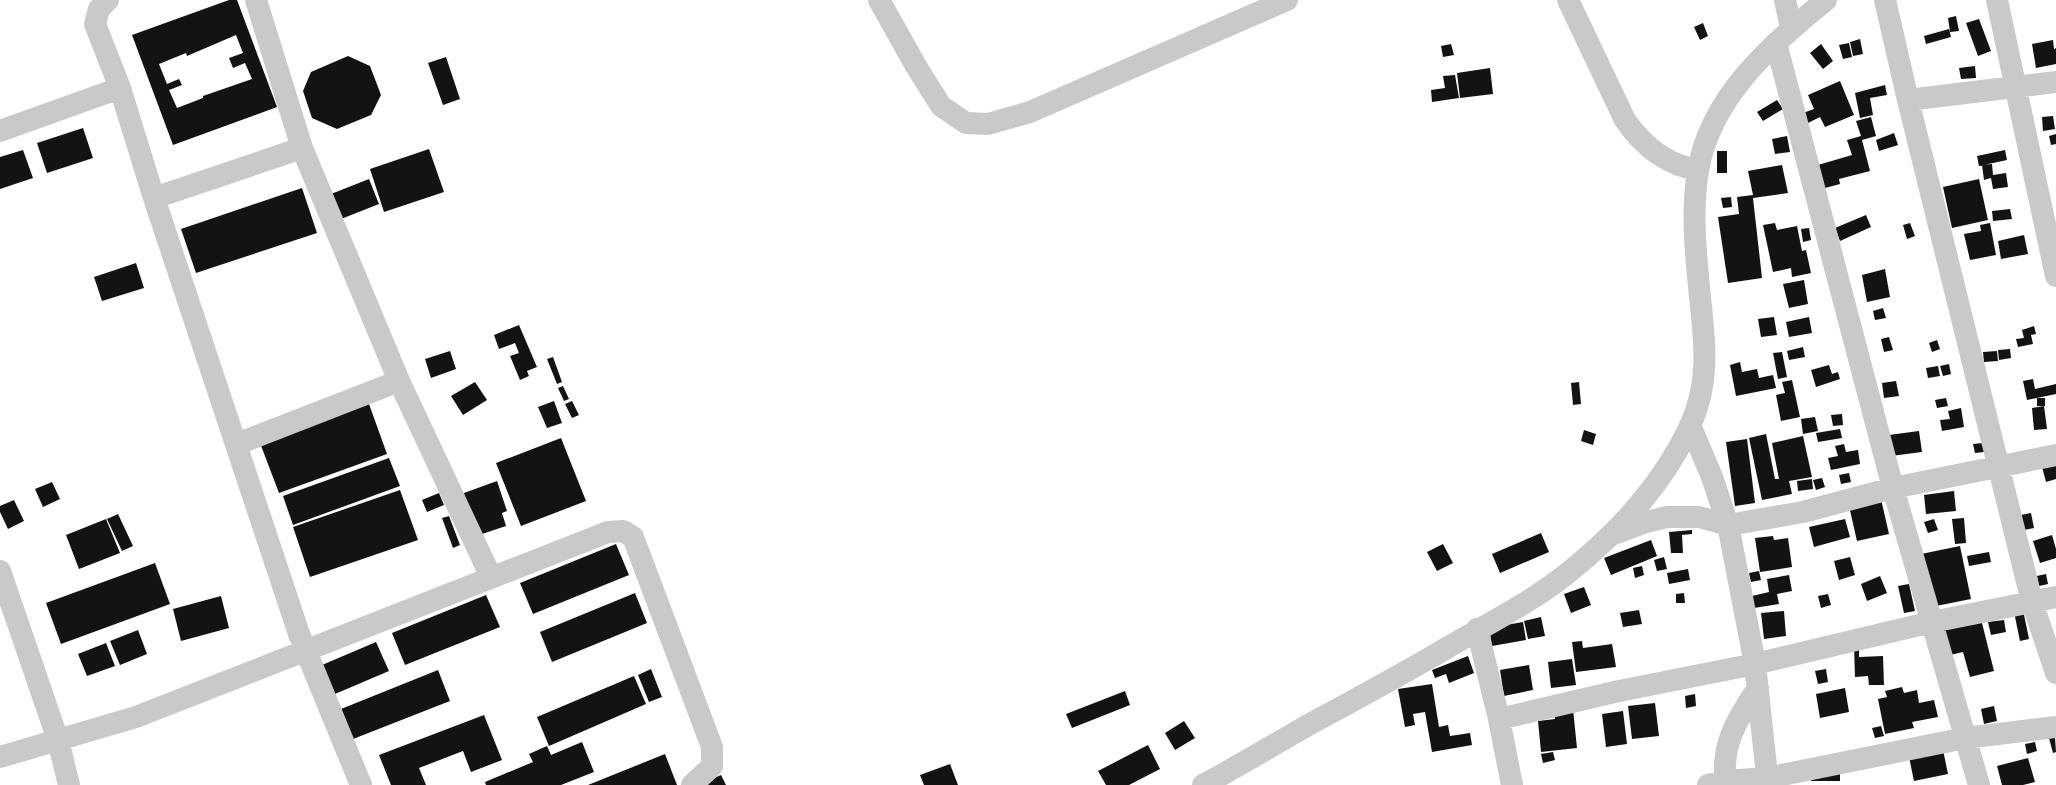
<svg xmlns="http://www.w3.org/2000/svg" width="2056" height="785" viewBox="0 0 2056 785" font-family="'DM Sans',sans-serif">
<style>
.building{fill:#131313;fill-rule:evenodd}
.lines{fill:none;stroke-linecap:round;stroke-linejoin:round}
.minor{stroke:#c9c9c9;stroke-width:22}
</style>
<rect width="100%" height="100%" fill="#fff"/>
<path class="building" d="M229,0H237L277,107L173,145L132,35ZM236,35L243,53L229,58L233,68L245,63L252,79L203,96V98L177,108L169,90L182,85L179,79L167,84L159,64L186,53L187,56Z
M1956,16L1959,31L1950,32L1948,18Z
M1979,19L1991,51L1978,56L1966,23Z
M1703,23L1708,36L1700,40L1694,27Z
M1949,29L1951,37L1926,44L1924,36Z
M1860,39L1863,54L1853,56L1850,42Z
M2053,40L2054,49L2056,48V64L2036,68L2032,44Z
M1849,43L1852,57L1843,59L1839,45Z
M1451,44L1454,55L1443,57L1441,46Z
M1821,44L1833,61L1823,69L1810,53Z
M348,56L370,66L381,95L371,115L337,129L312,118L303,91L311,72Z
M446,57L460,99L443,105L428,63Z
M1975,66L1976,78L1961,79L1959,68Z
M1490,68L1493,94L1460,98L1457,73Z
M1455,75L1459,98L1432,102L1431,90L1445,88L1443,76Z
M1840,81L1854,115L1825,127L1820,117L1808,123L1803,113L1814,109L1808,95Z
M1885,85L1887,95L1870,98L1873,115L1860,118L1855,93Z
M1777,100L1783,109L1763,121L1757,112Z
M2053,116L2055,129L2043,131L2042,117Z
M1871,117L1876,136L1862,140L1870,171L1839,179L1840,184L1825,188L1818,165L1852,155L1847,140L1861,136L1856,121Z
M83,128L93,158L47,173L37,143Z
M1894,133L1898,145L1879,151L1876,140Z
M2056,134V144L2051,145L2049,136Z
M1787,136L1790,152L1775,154L1772,139Z
M429,149L444,192L384,212L370,169Z
M23,150L33,178L0,189V157Z
M2005,150L2007,160L1979,166L1977,156Z
M1717,151H1727V173H1717Z
M1992,164L1993,175L2006,173L2008,187L1993,189L1991,178L1984,180L1982,165Z
M1782,165L1788,193L1753,198L1762,278L1728,283L1718,217L1739,214L1737,197L1753,195L1748,171Z
M369,179L379,204L341,219L331,194Z
M1979,179L1988,220L1952,228L1943,187Z
M302,188L317,233L196,273L181,229Z
M1731,197L1732,207L1723,208L1721,198Z
M2010,209L2012,219L1993,221L1992,211Z
M1866,215L1871,227L1840,241L1835,228Z
M1775,223L1777,230L1797,226L1802,251L1806,250L1811,273L1792,277L1791,268L1773,272L1763,225Z
M1910,223L1915,236L1907,239L1903,225Z
M1990,223L1996,255L1970,260L1964,234L1981,231L1980,225Z
M1809,228L1811,240L1803,242L1801,229Z
M2024,235L2028,254L2001,259L1998,241Z
M136,263L144,288L102,301L94,277Z
M1885,269L1890,297L1867,302L1862,275Z
M1804,280L1808,304L1789,308L1783,284Z
M1883,308L1886,318L1875,320L1873,311Z
M1774,317L1777,335L1761,337L1758,319Z
M1809,317L1812,333L1789,337L1786,322Z
M519,325L537,367L527,371L529,376L520,380L510,356L519,353L515,343L499,349L494,335Z
M2034,326L2036,334L2031,335L2033,344L2018,347L2016,339L2024,338L2022,330Z
M1889,337L1893,350L1884,352L1881,339Z
M1937,340L1940,349L1932,352L1929,343Z
M1803,347L1805,357L1789,360L1787,351Z
M2010,349L2011,358L1999,360L1998,350Z
M450,351L456,369L431,378L425,359Z
M1997,351L1998,361L1984,362L1983,352Z
M1782,352L1787,377L1778,379L1773,353Z
M553,357L562,382L557,384L547,359Z
M1740,362L1742,372L1757,369L1759,378L1773,375L1776,388L1736,396L1730,365Z
M1949,364L1951,374L1943,376L1940,366Z
M1829,365L1832,374L1838,372L1840,379L1816,387L1811,370Z
M1938,366L1940,376L1928,378L1926,368Z
M2033,379L2035,389L2056,384V394L2027,400L2023,381Z
M1792,380L1800,417L1781,421L1776,395L1785,393L1782,382Z
M1896,381L1899,396L1884,398L1882,383Z
M475,382L487,400L463,415L451,396Z
M1579,382L1581,404L1573,405L1571,383Z
M563,386L569,399L564,401L558,388Z
M1946,398L1948,406L1937,408L1935,400Z
M2037,398H2045V406H2037Z
M554,401L562,423L547,428L538,407Z
M572,401L579,415L572,418L565,404Z
M369,404L387,454L279,493L260,443Z
M2044,406L2047,429L2034,430L2032,408Z
M1961,408L1964,427L1942,431L1940,420L1950,419L1948,411Z
M1842,414L1843,425L1833,426L1831,415Z
M1815,417L1818,431L1803,434L1801,419Z
M1840,429L1842,438L1818,442L1816,433Z
M1584,430L1596,434L1593,445L1581,441Z
M1919,431L1922,452L1891,456L1889,435Z
M1766,434L1775,479H1779L1772,443L1803,436L1812,477L1789,481L1792,494L1762,500L1749,438Z
M561,438L586,501L521,526L496,463Z
M1747,439L1755,503L1735,506L1726,442Z
M1983,443L1984,452L1975,453L1973,444Z
M1844,444L1846,452L1858,450L1860,464L1831,470L1828,458L1838,456L1835,446Z
M389,458L400,486L293,525L283,496Z
M2056,459V479L2046,482L2041,463Z
M1849,473L1851,482L1841,484L1839,475Z
M1822,478L1825,487L1816,490L1813,480Z
M1812,479L1813,489L1798,491L1797,481Z
M497,481L507,511L502,513L506,526L473,537L464,493Z
M52,482L60,499L43,507L35,489Z
M400,490L418,540L310,577L293,527Z
M1954,491L1956,511L1926,514L1924,495Z
M439,493L444,505L427,512L422,500Z
M1881,499L1889,534L1857,541L1849,506Z
M14,500L24,521L8,529L0,512V506Z
M2031,513L2034,528L2024,530L2021,515Z
M118,514L133,546L122,551L107,519Z
M449,516L460,545L453,548L442,518Z
M1964,518L1966,543L1955,544L1952,519Z
M106,519L120,553L79,569L66,535Z
M1845,519L1850,537L1814,547L1809,527Z
M1934,519L1938,530L1928,533L1924,522Z
M1692,530V534L1682,535L1683,553H1671L1669,532Z
M1541,533L1549,552L1500,573L1492,554Z
M2052,535L2056,549V558L2040,563L2033,541Z
M1773,536L1774,540L1788,538L1792,567L1760,572L1755,538Z
M1651,540L1657,556L1611,575L1604,558Z
M616,544L629,575L533,614L520,583Z
M1443,544L1453,563L1437,571L1427,552Z
M1960,546L1971,599L1936,606L1921,554Z
M1989,552L1991,562L1969,566L1967,556Z
M1664,557L1667,569L1657,571L1654,560Z
M1850,557L1855,575L1839,580L1834,561Z
M155,563L170,604L61,644L46,603Z
M1642,566L1644,575L1635,578L1633,568Z
M1688,569L1690,580L1669,584L1667,573Z
M1759,571L1761,580L1751,582L1749,573Z
M2046,574L2048,584L2039,586L2037,576Z
M1789,575L1792,591L1777,594L1779,604L1754,608L1752,596L1769,592L1767,579Z
M1880,576L1887,593L1867,601L1861,584Z
M1909,584L1915,611L1904,613L1898,586Z
M1584,587L1591,605L1571,613L1564,594Z
M635,593L647,623L552,662L540,632Z
M1684,593L1685,603H1676V594Z
M1828,594L1831,605L1821,608L1818,596Z
M486,595L500,627L405,665L392,633Z
M221,596L229,628L181,641L173,609Z
M1639,610L1642,624L1623,627L1620,613Z
M2023,610L2029,639L2020,641L2014,612Z
M1784,611L1786,636L1764,639L1761,613Z
M1541,617L1545,636L1528,639L1524,621Z
M1981,619L1994,671L1970,677L1963,652L1950,655L1943,629Z
M2004,620L2006,632L1991,635L1988,622Z
M1523,622L1526,640L1492,646L1489,628Z
M138,630L147,654L120,665L110,641Z
M1582,641L1583,648L1612,644L1616,667L1576,672L1572,642Z
M376,642L389,671L335,694L322,665Z
M106,643L115,666L87,676L78,654Z
M1854,646H1859V657L1883,656L1884,685H1869L1868,676L1855,677Z
M1468,656L1474,673L1449,683L1446,674L1435,678L1432,670Z
M1572,659L1576,685L1551,688L1548,662Z
M1529,665L1533,690L1504,696L1500,670Z
M651,669L662,697L649,702L638,675Z
M1826,669L1828,682L1818,684L1815,671Z
M438,670L450,701L353,739L341,709Z
M634,676L646,704L549,746L537,717Z
M1432,684L1439,727L1448,725L1450,736L1470,733L1472,745L1432,752L1425,712L1413,714L1415,725L1405,727L1398,689Z
M1902,687L1904,693L1917,690L1919,703L1934,700L1938,717L1912,722L1914,728L1885,734L1878,699L1887,697L1885,691Z
M1845,688L1849,712L1820,718L1816,694Z
M1125,691L1130,705L1072,728L1066,714Z
M1695,694L1696,706L1686,708L1685,696Z
M1655,703L1659,736L1632,739L1628,706Z
M1994,706L1997,721L1984,724L1981,709Z
M1573,709L1577,748L1541,752L1538,721L1555,719L1554,711Z
M1623,711L1627,744L1606,747L1602,714Z
M484,715L502,760L471,772L463,751L419,768L426,785H391L379,755Z
M1184,721L1195,738L1175,750L1165,733Z
M1881,726L1884,736L1875,738L1872,728Z
M2055,737L2056,752L2053,753L2049,738Z
M582,742L594,772L561,785H486L485,782L533,762L529,754L547,746L551,755Z
M2035,742L2037,751L2027,754L2025,744Z
M1148,745L1160,769L1129,785H1106L1098,771Z
M1942,745L1948,774L1914,781L1908,752Z
M1553,752L1555,760L1543,763L1541,754Z
M665,754L677,785H588Z
M2028,758L2035,782L2023,785H2002L1997,766Z
M950,764L958,785H924L920,775Z
M1811,766H1840V781H1811Z
M721,775L726,785H698Z"/>
<g class="lines">
<path class="minor" d="M108,0L99,9L95,24L120,88L154,198L299,634L361,785
M256,0L302,148L399,381L491,577
M879,0L916,66L941,106L966,123L988,124L1030,112L1287,0
M1568,0L1625,120C1643,146 1666,165 1698,170
M1785,0L1791,28
M1885,0L1908,100L2032,602L2056,673
M1997,0L2056,276
M1776,43L1893,488L1979,785
M1908,100L2056,82
M0,131L120,88
M154,198L302,148
M1690,425L1712,477L1728,525L1755,664L1768,785
M237,444L399,381
M1617,533L1646,522L1667,517H1699L1728,525L1803,512L1893,488L2056,455
M0,571L58,740L69,785
M1477,629L1499,719L1512,785
M1499,719L1619,691L1755,664L1932,622L2056,597
M0,757L136,717L608,532L623,531L633,537L712,747V766L692,785
M1203,785C1237,767 1270,747 1303,728C1347,704 1390,681 1433,656C1476,630 1524,607 1564,576C1615,536 1662,486 1690,426C1710,383 1705,343 1700,297C1696,256 1691,213 1698,171C1710,97 1771,45 1826,0
M1708,785L1725,781L1767,778L1965,738L2056,727
M1726,785C1720,746 1737,719 1758,688"/>
</g>
</svg>
